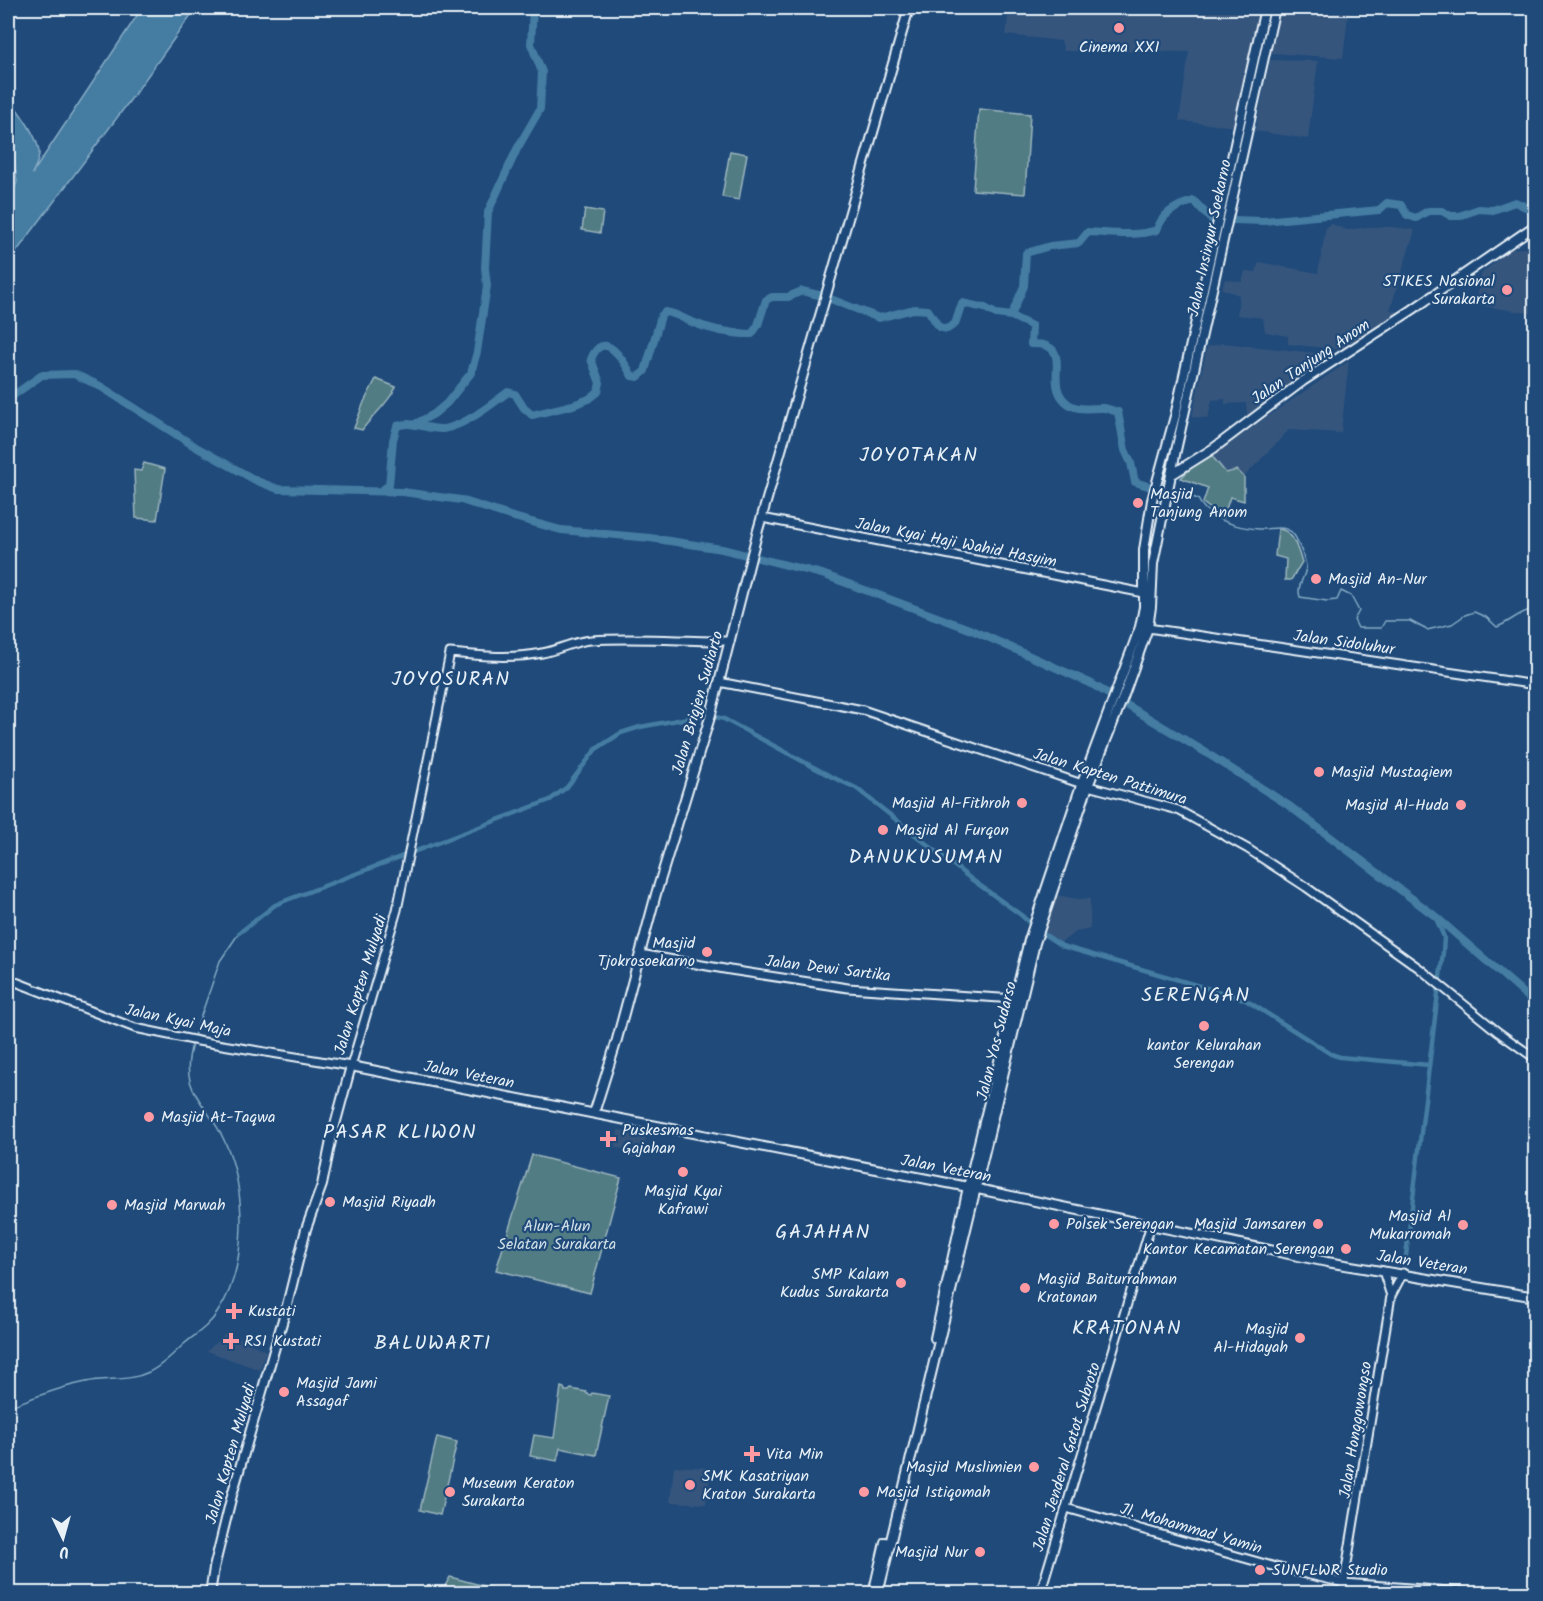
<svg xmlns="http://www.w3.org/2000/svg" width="1543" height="1601" viewBox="0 0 1543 1601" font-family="Kalam,sans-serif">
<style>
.built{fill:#34557d}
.green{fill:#517b83;stroke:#9cb6be;stroke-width:1.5}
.water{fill:#457ca2;stroke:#86abc4;stroke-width:1.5}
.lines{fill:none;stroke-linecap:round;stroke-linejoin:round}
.stream{stroke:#86abc4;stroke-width:1.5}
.canal{stroke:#457ca2;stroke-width:4.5}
.river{stroke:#457ca2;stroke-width:8}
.secondary-casing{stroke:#e8f1f8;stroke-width:11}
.primary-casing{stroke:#e8f1f8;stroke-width:12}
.secondary{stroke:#1f4a7a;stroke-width:7}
.primary{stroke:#1f4a7a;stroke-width:8}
.poi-dot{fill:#ff9aa2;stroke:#1f4a7a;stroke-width:2}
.labels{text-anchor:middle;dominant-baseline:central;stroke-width:4.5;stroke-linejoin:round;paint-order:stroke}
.poi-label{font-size:16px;fill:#e8f1f8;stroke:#1f4a7a;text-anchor:start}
.street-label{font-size:16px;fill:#e8f1f8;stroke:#1f4a7a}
.park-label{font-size:16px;fill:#d1dfe6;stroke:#1f4a7a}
.quarter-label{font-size:20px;letter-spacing:1.5px;fill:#e8f1f8;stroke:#1f4a7a}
</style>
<rect width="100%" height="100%" fill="#1f4a7a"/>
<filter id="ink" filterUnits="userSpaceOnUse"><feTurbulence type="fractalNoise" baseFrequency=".0167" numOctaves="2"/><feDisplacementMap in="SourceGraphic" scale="12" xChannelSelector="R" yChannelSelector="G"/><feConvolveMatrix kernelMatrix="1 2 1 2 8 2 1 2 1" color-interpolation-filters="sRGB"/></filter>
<g filter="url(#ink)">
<path class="built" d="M1009,8H1262L1237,127L1179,121L1189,52L1064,51L1061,41L1006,35Z
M1281,8H1349L1343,58L1271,53Z
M1270,60L1318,61L1308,139L1255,131Z
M1332,224L1347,230L1367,227H1393L1415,230L1390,310L1398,311L1392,321L1343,350L1288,344V336L1265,332L1263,318L1237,315L1239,295L1222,289L1225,279L1242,282L1245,271L1256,272L1259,262L1318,273L1326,227Z
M1535,247V314L1476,305L1481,274L1510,249Z
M1223,343L1335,355L1247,418L1246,403L1225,404V399L1212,400L1208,418L1192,417L1207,347Z
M1349,361L1341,433L1289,430L1244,477L1237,470L1226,473L1211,455Z
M1056,895L1078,899L1090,898V929L1076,932L1061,942L1045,933L1044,927Z
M618,1130L647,1133L642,1160L623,1155L624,1149L615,1148Z
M227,1332L266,1351L260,1370L207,1351Z
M674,1466L711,1468L706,1504L670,1502Z"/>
<path class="green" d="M979,109L1030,114L1025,194L973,190Z
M730,151L747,154L739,200L722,197Z
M585,209L603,212L600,233L582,230Z
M376,379L396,387C388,404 373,415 362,430L354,428L364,402Z
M1211,455L1226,473L1237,470L1244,477V501L1230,497L1223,518L1203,503L1208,488L1181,478L1192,467Z
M144,463L165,469L157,520L136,518L134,470L141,471Z
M1278,529C1294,530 1297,549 1302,562L1291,580H1285L1286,559L1275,556Z
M532,1155L621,1178L590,1293L496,1270Z
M561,1387L564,1388L565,1391H569L571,1389L586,1392L587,1394L591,1395L592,1393L609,1396L596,1455L560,1448L557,1461L530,1456L534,1435L554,1438Z
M437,1437L457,1442L440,1515L420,1510Z
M450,1577L503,1591L504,1593H441Z"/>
<path class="water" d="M142,8H196L131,99L8,263V206L17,182L13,152L8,141V96C17,110 38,135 39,152C40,160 34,168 32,174Z"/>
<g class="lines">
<path class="stream" d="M1176,497L1187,495L1198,499C1207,519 1238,528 1259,529C1270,530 1286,523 1294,535C1297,539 1306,561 1306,566C1306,577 1296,585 1300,597L1327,601L1337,600L1341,591L1351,596L1359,611L1354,620L1358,628H1381L1385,621H1410L1427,630L1452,624L1465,615L1474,612L1486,617L1497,627C1508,623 1516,615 1527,611L1533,614L1536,624
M194,1036L220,961L239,933
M8,1407C33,1398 59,1387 86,1382C107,1377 129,1382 149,1372C162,1366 173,1354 184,1344C196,1334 209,1326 217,1313C248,1269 247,1189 225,1142C207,1101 178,1093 192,1044"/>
<path class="canal" d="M239,933L275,905L287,900L550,800L567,787L596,749L621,733L640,727L688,718L712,716L724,719L832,777L856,788L971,879L1021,915L1036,929L1062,946L1244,999L1331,1054L1340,1057L1429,1065
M1405,1264L1443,952L1444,937L1435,916"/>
<path class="river" d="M1233,220L1263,221L1379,210L1387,203L1401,205L1407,215L1416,218L1428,211H1442L1451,216H1459L1479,209L1493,210L1515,202L1528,208L1536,206
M1011,316L1024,286L1026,253L1050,246L1079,243L1088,232C1112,233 1134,237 1157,230C1162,213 1178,205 1194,201L1213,221
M8,399L42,375L74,374L100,386L196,447L257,481L278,489L403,492L461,500L510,516L561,530L650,538L722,549L822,574L972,630L1090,683L1205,752L1288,805L1435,916L1536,1004
M415,424L434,414L447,403L471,373L477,352L487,286L485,268L488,212L517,149L540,109L542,72L531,44L533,8
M381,491L389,485L393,440L397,426C413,420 426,430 443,429C464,426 491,405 508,392L515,394L524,408L532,415L573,405L589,399L598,392L600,383L591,359C604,327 624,361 632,376L638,377L645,371L661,316L665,312C674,313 679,316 687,320C707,329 731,334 752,334L758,325L766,300L772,297H788L802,291L823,296L879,318L914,309L928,310L939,327L947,329L955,324L962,303L985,308L996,314L1011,316L1032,326L1031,344C1076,343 1044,379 1064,400C1076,413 1090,407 1104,408C1109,409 1114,411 1118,412L1125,450L1131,463L1135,482L1151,487"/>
<defs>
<path id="secondary" d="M762,518L1144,593
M1148,628L1536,685
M719,682L863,710L1088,786L1178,810L1248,849L1306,887L1419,968L1498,1032L1536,1059
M640,954L730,970L848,988L1015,999
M8,979L135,1028L198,1041L351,1066L397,910L450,653C480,656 513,659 542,653C559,650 574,641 591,640C637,637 683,641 730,641
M1383,1271L1391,1296
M1066,1508L1276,1567L1344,1583L1489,1594
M1040,1594L1151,1224
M1342,1594L1391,1296L1403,1273"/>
<path id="primary" d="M1171,475L1214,448L1303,381L1412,310L1536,225
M594,1113L616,1043L656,894L711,714L758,530L909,8
M935,1338L968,1187L1029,940L1078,794L1140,627L1144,607V550L1152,500L1175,416L1265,8
M210,1594L214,1568L232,1495L286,1309L306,1229L322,1185L332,1136L351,1066L968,1187L1327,1262L1536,1297
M873,1594L885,1542
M878,1594L1035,943L1088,786L1124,695L1148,628L1151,607L1153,564L1175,455L1275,8"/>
</defs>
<use href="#secondary" class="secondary-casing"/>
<use href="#primary" class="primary-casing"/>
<use href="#secondary" class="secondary"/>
<use href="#primary" class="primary"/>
</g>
</g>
<g class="poi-dot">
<circle cx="1119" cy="28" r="6"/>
<circle cx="1507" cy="290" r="6"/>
<circle cx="1138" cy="503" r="6"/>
<circle cx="1316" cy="579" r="6"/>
<circle cx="1319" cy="772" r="6"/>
<circle cx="1022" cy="803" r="6"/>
<circle cx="1461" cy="805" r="6"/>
<circle cx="883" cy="830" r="6"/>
<circle cx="707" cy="952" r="6"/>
<circle cx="1204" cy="1026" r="6"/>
<circle cx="149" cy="1117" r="6"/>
<path d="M605 1130h6v6h6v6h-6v6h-6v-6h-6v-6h6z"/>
<circle cx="683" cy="1172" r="6"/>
<circle cx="330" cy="1202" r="6"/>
<circle cx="112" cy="1205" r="6"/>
<circle cx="1054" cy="1224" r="6"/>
<circle cx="1318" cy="1224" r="6"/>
<circle cx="1463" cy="1225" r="6"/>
<circle cx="1346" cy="1249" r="6"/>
<circle cx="901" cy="1283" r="6"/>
<circle cx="1025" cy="1288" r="6"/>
<path d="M231 1302h6v6h6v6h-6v6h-6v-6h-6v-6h6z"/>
<circle cx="1300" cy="1338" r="6"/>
<path d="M228 1332h6v6h6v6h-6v6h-6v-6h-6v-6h6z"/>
<circle cx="284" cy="1392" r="6"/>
<path d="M749 1445h6v6h6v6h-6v6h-6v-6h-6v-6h6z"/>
<circle cx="1034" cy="1467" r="6"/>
<circle cx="690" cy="1485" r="6"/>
<circle cx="450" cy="1492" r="6"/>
<circle cx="864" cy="1492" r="6"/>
<circle cx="980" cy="1552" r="6"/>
<circle cx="1260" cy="1570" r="6"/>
</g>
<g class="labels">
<g class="poi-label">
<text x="1119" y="47" text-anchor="middle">Cinema XXI</text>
<text x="1495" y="281" text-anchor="end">STIKES Nasional<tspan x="1495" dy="18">Surakarta</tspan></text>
<text x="1150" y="494">Masjid<tspan x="1150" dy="18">Tanjung Anom</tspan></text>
<text x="1328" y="579">Masjid An-Nur</text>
<text x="1331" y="772">Masjid Mustaqiem</text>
<text x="1010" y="803" text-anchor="end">Masjid Al-Fithroh</text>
<text x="1449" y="805" text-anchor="end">Masjid Al-Huda</text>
<text x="895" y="830">Masjid Al Furqon</text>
<text x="695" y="943" text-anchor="end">Masjid<tspan x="695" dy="18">Tjokrosoekarno</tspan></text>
<text x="1204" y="1045" text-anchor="middle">kantor Kelurahan<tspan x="1204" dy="18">Serengan</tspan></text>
<text x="161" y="1117">Masjid At-Taqwa</text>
<text x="622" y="1130">Puskesmas<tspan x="622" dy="18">Gajahan</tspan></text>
<text x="683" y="1191" text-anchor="middle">Masjid Kyai<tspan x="683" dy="18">Kafrawi</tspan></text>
<text x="342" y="1202">Masjid Riyadh</text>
<text x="124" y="1205">Masjid Marwah</text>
<text x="1451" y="1216" text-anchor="end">Masjid Al<tspan x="1451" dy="18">Mukarromah</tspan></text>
<text x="1066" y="1224">Polsek Serengan</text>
<text x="1306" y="1224" text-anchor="end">Masjid Jamsaren</text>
<text x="1334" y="1249" text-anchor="end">Kantor Kecamatan Serengan</text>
<text x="889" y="1274" text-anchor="end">SMP Kalam<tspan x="889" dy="18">Kudus Surakarta</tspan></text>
<text x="1037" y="1279">Masjid Baiturrahman<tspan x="1037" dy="18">Kratonan</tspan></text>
<text x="248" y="1311">Kustati</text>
<text x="1288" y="1329" text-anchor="end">Masjid<tspan x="1288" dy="18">Al-Hidayah</tspan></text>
<text x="244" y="1341">RSI Kustati</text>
<text x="296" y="1383">Masjid Jami<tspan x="296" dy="18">Assagaf</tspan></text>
<text x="766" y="1454">Vita Min</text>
<text x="1022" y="1467" text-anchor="end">Masjid Muslimien</text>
<text x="702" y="1476">SMK Kasatriyan<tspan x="702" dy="18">Kraton Surakarta</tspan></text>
<text x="462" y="1483">Museum Keraton<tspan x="462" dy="18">Surakarta</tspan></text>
<text x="876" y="1492">Masjid Istiqomah</text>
<text x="968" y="1552" text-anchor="end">Masjid Nur</text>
<text x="1272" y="1570">SUNFLWR Studio</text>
</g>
<g class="street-label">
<text transform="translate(1210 238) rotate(-78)">Jalan Insinyur Soekarno</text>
<text transform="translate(1311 362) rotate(-34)">Jalan Tanjung Anom</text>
<text transform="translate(956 543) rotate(11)">Jalan Kyai Haji Wahid Hasyim</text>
<text transform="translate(1344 643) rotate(8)">Jalan Sidoluhur</text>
<text transform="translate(698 703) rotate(-74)">Jalan Brigjen Sudiarto</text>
<text transform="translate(1110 777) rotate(17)">Jalan Kapten Pattimura</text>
<text transform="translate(828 969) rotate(7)">Jalan Dewi Sartika</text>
<text transform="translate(361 985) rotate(-73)">Jalan Kapten Mulyadi</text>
<text transform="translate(178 1021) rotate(12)">Jalan Kyai Maja</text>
<text transform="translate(997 1041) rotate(-76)">Jalan Yos Sudarso</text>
<text transform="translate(469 1075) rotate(11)">Jalan Veteran</text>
<text transform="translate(946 1169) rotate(11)">Jalan Veteran</text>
<text transform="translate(1422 1263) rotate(9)">Jalan Veteran</text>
<text transform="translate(1356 1430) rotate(-81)">Jalan Honggowongso</text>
<text transform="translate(231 1454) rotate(-74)">Jalan Kapten Mulyadi</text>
<text transform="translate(1067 1457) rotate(-73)">Jalan Jenderal Gatot Subroto</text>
<text transform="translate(1191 1529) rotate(16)">Jl. Mohammad Yamin</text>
</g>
<g class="park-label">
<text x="557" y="1226">Alun-Alun<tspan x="557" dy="18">Selatan Surakarta</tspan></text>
</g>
<g class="quarter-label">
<text x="919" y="456">JOYOTAKAN</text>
<text x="451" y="680">JOYOSURAN</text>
<text x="926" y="858">DANUKUSUMAN</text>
<text x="1196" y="996">SERENGAN</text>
<text x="400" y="1133">PASAR KLIWON</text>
<text x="823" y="1233">GAJAHAN</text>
<text x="1127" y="1329">KRATONAN</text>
<text x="433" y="1344">BALUWARTI</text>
</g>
</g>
<rect width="1543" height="1601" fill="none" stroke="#1f4a7a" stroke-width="30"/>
<rect x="15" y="15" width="1513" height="1571" fill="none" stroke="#e8f1f8" stroke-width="2" filter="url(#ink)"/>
<g transform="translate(63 1538) rotate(175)" stroke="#1f4a7a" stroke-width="4.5" paint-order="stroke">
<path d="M0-4.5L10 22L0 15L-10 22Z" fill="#e8f1f8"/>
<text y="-9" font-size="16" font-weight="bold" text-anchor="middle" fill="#e8f1f8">U</text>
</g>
</svg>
